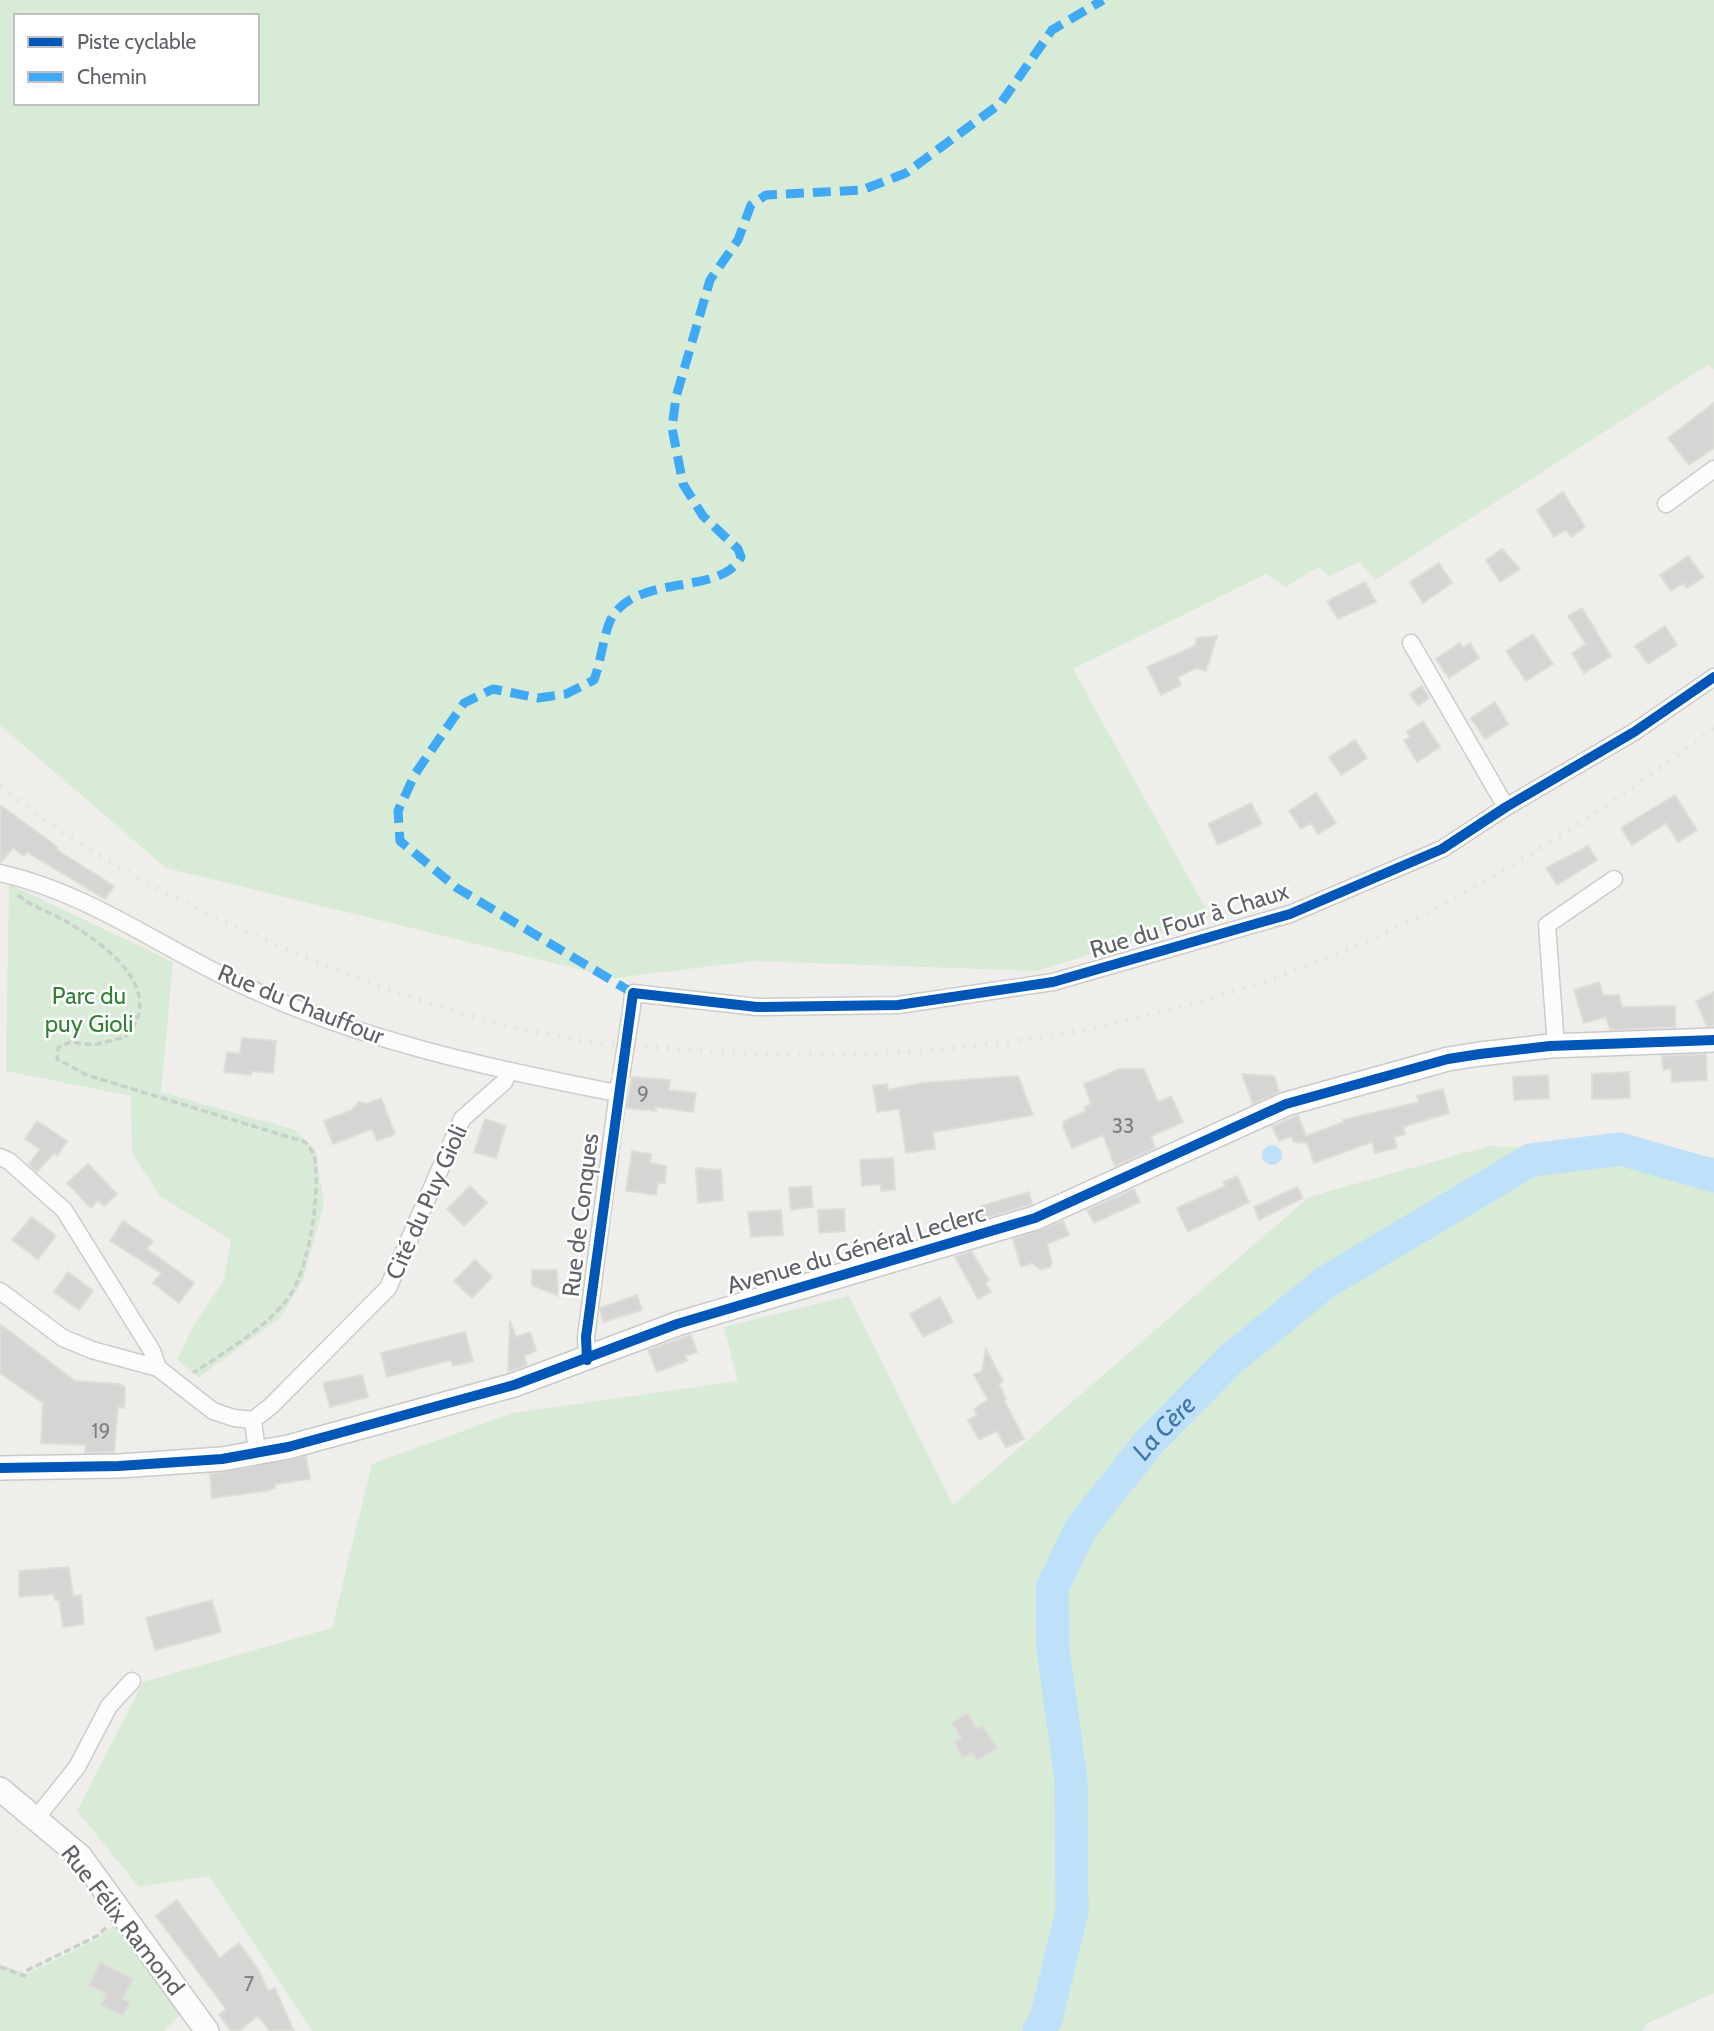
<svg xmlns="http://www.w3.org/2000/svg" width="1714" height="2031" viewBox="0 0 1714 2031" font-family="Cabin,sans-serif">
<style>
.green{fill:#d8ebd6;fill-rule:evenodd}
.water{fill:#bfe0f9}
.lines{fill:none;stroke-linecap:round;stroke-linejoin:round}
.river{stroke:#bfe0f9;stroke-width:33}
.building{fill:#d6d5d3;stroke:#deddd9;stroke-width:2}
.street-casing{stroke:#cbcccc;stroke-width:19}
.secondary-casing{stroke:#cacacb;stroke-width:26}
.path{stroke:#cacfcc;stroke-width:3.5;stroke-dasharray:7 3.5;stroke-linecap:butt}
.street{stroke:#fdfcfc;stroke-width:16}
.secondary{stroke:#fdfcfc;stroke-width:23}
.rail{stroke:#e4e4e4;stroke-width:5;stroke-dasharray:2 9;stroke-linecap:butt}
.street-bridge-casing{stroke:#cbcccc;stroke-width:19;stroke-linecap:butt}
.street-bridge{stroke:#fdfcfc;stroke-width:16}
.quiet{stroke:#3fa9f5;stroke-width:9;stroke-dasharray:18 9;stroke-linecap:butt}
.cycleway-casing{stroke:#fff;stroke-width:15}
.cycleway{stroke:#0057b8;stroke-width:10}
.labels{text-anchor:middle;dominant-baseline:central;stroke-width:5;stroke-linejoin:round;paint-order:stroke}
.number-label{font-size:21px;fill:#7e8184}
.street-label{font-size:24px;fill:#5f6368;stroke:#fff}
.park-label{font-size:24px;fill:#348238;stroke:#fff}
.water-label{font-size:26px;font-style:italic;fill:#4174aa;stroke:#fff}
</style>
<rect width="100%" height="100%" fill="#efeeea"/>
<path class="green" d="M0,0H1714V370L1709,364L1375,580L1360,562L1329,576L1318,567L1286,587L1266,574L1073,669L1211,918L1036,971L753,961L615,978L166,868L0,725ZM16,16H257V103H16Z
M9,884L173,962L161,1092L295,1130L315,1149L324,1204L303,1280L280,1318L199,1377L177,1360L194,1325L224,1280L231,1240L160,1196L132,1153L131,1096L6,1071Z
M1489,1146L1714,1157V1993L1648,2023L1642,2031H312L209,1876L139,1887L77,1811L143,1682L332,1628L372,1464L513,1413L738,1381L724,1327L849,1296L953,1505L1309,1197Z
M114,1925L181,2013L164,2031H0V1964L27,1974L97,1939Z"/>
<path class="water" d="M1262 1155a10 10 0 1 1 20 0a10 10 0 1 1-20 0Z"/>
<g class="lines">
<path class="river" id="s1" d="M1039,2031L1046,2019L1072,1911L1071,1780L1053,1649L1052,1588L1081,1528L1150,1441L1231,1359L1326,1282L1531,1160L1620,1149L1714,1176"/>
</g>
<path class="building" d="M1714,403V448L1689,465L1668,438Z
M1563,492L1585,527L1571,537L1566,530L1554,537L1537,510Z
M1502,549L1520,569L1500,582L1486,560Z
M1688,556L1704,577L1687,588L1683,583L1671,591L1660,575Z
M1439,563L1452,583L1423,603L1410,582Z
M1365,582L1376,602L1338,619L1327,601Z
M1582,608L1611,656L1584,673L1572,653L1586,644L1568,616Z
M1665,626L1677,645L1648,664L1635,646Z
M1533,634L1553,664L1526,681L1506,651Z
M1217,636L1206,671L1196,668L1178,677L1181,685L1161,695L1147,667L1195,646L1197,638Z
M1460,643L1463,648L1470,643L1479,658L1449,678L1436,659Z
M1422,686L1429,698L1418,706L1410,694Z
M1495,702L1508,724L1485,739L1471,718Z
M1423,721L1440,747L1417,762L1404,740L1410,737L1407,732Z
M1355,740L1367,758L1341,775L1329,757Z
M1316,793L1336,823L1318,834L1311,823L1301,829L1289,811Z
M1675,795L1697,830L1678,842L1666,823L1632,845L1621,828Z
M1251,803L1262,824L1218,845L1208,824Z
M0,805L51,842L58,848L57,850L114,886L105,899L27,852L24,856L13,848L0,863Z
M1588,846L1597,860L1557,885L1546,868Z
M1599,982L1603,995H1619L1622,1007L1675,1006V1027L1610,1030L1606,1017L1584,1023L1574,990Z
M1714,992V1026H1707L1696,1001Z
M242,1038L276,1041L273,1073L251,1071V1075L224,1072L227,1052L240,1054Z
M1706,1054L1707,1080L1672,1082L1671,1069L1663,1070L1662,1056Z
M1120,1069H1144L1158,1102L1171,1096L1183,1122L1151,1136L1155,1148L1115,1166L1103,1135L1072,1148L1063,1127L1064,1121L1086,1111L1085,1107L1091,1104L1084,1084Z
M1629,1072L1630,1098L1592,1099V1074Z
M1242,1074L1274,1076L1279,1092L1253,1104Z
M1548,1075L1549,1098L1514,1100L1513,1077Z
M1018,1076L1033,1115L933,1132L935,1149L906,1153L899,1109L877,1112L873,1086L887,1084L888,1090L922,1083Z
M632,1077L670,1080L669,1090L696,1093L693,1112L656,1107V1111L626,1108Z
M1443,1089L1449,1113L1403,1127L1405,1134L1394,1137L1397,1148L1375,1153L1372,1142L1314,1163L1307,1143L1294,1142L1291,1136L1279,1141L1272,1126L1298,1115L1306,1136L1344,1122L1343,1120L1419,1102L1417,1096Z
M381,1098L395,1134L377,1141L372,1129L333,1144L324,1121L352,1110L359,1102L367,1104Z
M485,1119L506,1126L496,1158L474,1152Z
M37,1121L67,1141L57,1156L54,1153L37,1172L29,1164L40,1149L25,1139Z
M632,1151L651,1154L650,1163L666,1166L665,1183H658L656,1195L626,1191Z
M893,1158L895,1190L881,1191V1184L862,1186L860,1160Z
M88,1164L117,1194L104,1206L98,1200L91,1208L67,1183Z
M696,1168L721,1170L723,1200L698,1203Z
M1237,1176L1249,1202L1188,1232L1177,1208L1225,1186L1223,1182Z
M470,1186L487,1203L464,1226L447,1209Z
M811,1186L813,1207L791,1210L789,1188Z
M1297,1187L1303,1198L1259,1220L1254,1207Z
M1134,1189L1140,1202L1094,1223L1087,1210Z
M1029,1192L1032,1204L982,1219L981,1206Z
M844,1209L845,1231L819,1233L818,1210Z
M781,1210L783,1235L751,1237L748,1212Z
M32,1217L56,1236L38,1259L12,1240Z
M123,1221L153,1241L147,1249L194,1283L179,1303L153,1283L161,1273L110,1241Z
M1063,1221L1069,1235L1047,1244L1052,1262L1050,1267L1041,1270L1032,1263L1021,1267L1013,1239Z
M971,1251L989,1280L985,1283L991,1292L978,1299L955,1257Z
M475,1260L492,1277L472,1298L454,1281Z
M532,1270H557L558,1296L532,1285Z
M68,1272L93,1291L79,1310L54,1292Z
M637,1295L642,1310L603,1322L600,1308Z
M940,1297L953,1322L923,1337L910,1314Z
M510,1321L516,1337L530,1332L536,1351L524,1356L527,1365L508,1372Z
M0,1324L75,1381L119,1384L125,1387L124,1408L118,1407L114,1452L85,1453L86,1445L41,1443L43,1403L0,1373Z
M465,1332L473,1361L453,1366L451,1360L387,1377L381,1353Z
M691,1335L697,1352L685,1356L687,1361L657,1372L648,1350Z
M986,1349L1003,1381L999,1384L1006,1399L1004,1400L1024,1439L1006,1448L997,1431L979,1440L968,1420L977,1415L974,1409L988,1400L974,1375L982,1371Z
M362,1375L368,1397L330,1407L323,1383Z
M306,1456L310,1479L275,1484V1488L266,1491L212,1498L210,1474Z
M69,1567L73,1596L81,1595L84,1624L63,1627L59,1600H55L54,1594L19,1597V1571Z
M212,1600L221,1632L155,1650L146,1618Z
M967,1713L977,1729L982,1725L997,1748L977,1761L972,1753L963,1758L954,1743L961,1738L952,1723Z
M177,1900L220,1958L239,1943L259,1971L268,1991L275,1988L294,2031H270L258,2016L239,2031H231L219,2015L226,2009L156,1916Z
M100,1962L133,1979L123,1999L130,2002L123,2016L101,2005L106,1994L89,1985Z"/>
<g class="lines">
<defs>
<path id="street" d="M1666,504L1714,469
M1411,643L1506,807
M0,873C87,892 160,947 240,984C359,1040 488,1068 617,1093
M632,1007L633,993L757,1007L898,1005L1053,982L1290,914L1442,849L1506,807L1634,732L1714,677
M1556,1046L1547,925L1614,879
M0,1157L9,1161L64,1210L152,1351L158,1368
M0,1291L63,1338L92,1350L158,1368L213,1411L234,1418L253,1420
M587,1360L586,1337L619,1084
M257,1453L253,1420L271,1406L388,1288L462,1119L504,1082L509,1072
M37,1817L77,1767L109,1706L132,1681"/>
<path id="secondary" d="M0,1468L119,1466L222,1459L288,1447L514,1385L677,1324L1035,1218L1286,1104L1448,1059L1480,1054L1550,1046L1714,1040
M0,1789L80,1856L207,2031"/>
</defs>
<use href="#street" class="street-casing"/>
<use href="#secondary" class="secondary-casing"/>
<path class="path" d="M18,895C30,906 50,912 65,921C95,938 153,977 137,1019C135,1025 129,1031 125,1037L94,1045L70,1042L58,1048L57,1059L87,1075L305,1142C309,1147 315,1154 315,1160C320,1195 309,1273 286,1301C261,1331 225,1352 193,1373
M0,1967L24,1976L26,1971L97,1936L108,1926"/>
<use href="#street" class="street"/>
<use href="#secondary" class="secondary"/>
<path class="rail" d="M0,786C77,848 166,896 256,936C357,980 473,1024 583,1041C613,1046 645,1046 675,1049C888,1066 1087,1046 1288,973C1444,917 1583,826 1714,728"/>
<defs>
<path id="street-bridge" d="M621,1076L632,1007"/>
</defs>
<use href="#street-bridge" class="street-bridge-casing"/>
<use href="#street-bridge" class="street-bridge"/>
<path class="quiet" d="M633,993L457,888L400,841L398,811L415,774L464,703L493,689L538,698L566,694L594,680C601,662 604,631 612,617C639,573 721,596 741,557L738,549L703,516L683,484L672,428L676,397L710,280L738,240L751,205L766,195L862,190L906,173L1001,103L1052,30L1103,0"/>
<defs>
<path id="cycleway" d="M587,1360L586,1337L633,993L757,1007L898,1005L1053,982L1290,914L1442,849L1506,807L1634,732L1714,677
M0,1468L119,1466L222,1459L288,1447L514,1385L677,1324L1035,1218L1286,1104L1448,1059L1480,1054L1550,1046L1714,1040"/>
</defs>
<use href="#cycleway" class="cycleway-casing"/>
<use href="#cycleway" class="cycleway"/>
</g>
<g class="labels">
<g class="number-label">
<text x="643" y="1093">9</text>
<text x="1123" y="1125">33</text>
<text x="101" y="1430">19</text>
<text x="249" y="1983">7</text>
</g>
<g class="street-label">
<text transform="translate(1189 920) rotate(-17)">Rue du Four à Chaux</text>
<text transform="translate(301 1004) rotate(22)">Rue du Chauffour</text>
<text transform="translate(426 1202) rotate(-66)">Cité du Puy Gioli</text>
<text transform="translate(580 1215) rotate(-83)">Rue de Conques</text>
<text transform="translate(856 1249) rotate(-16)">Avenue du Général Leclerc</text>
<text transform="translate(123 1920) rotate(52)">Rue Félix Ramond</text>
</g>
<g class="park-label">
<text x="89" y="995">Parc du<tspan x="89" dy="28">puy Gioli</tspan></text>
</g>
<g class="water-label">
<text stroke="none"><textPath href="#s1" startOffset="646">La Cère</textPath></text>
</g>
</g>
<rect x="14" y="14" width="245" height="91" fill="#ffffff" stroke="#bfc1c3" stroke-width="2"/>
<rect x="28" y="37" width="35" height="10" fill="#0057b8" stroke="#bfc1c3" stroke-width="2"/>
<text x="77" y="49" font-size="21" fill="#5f6368">Piste cyclable</text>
<rect x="28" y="72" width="35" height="10" fill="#3fa9f5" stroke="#bfc1c3" stroke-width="2"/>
<text x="77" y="84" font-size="21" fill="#5f6368">Chemin</text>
</svg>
